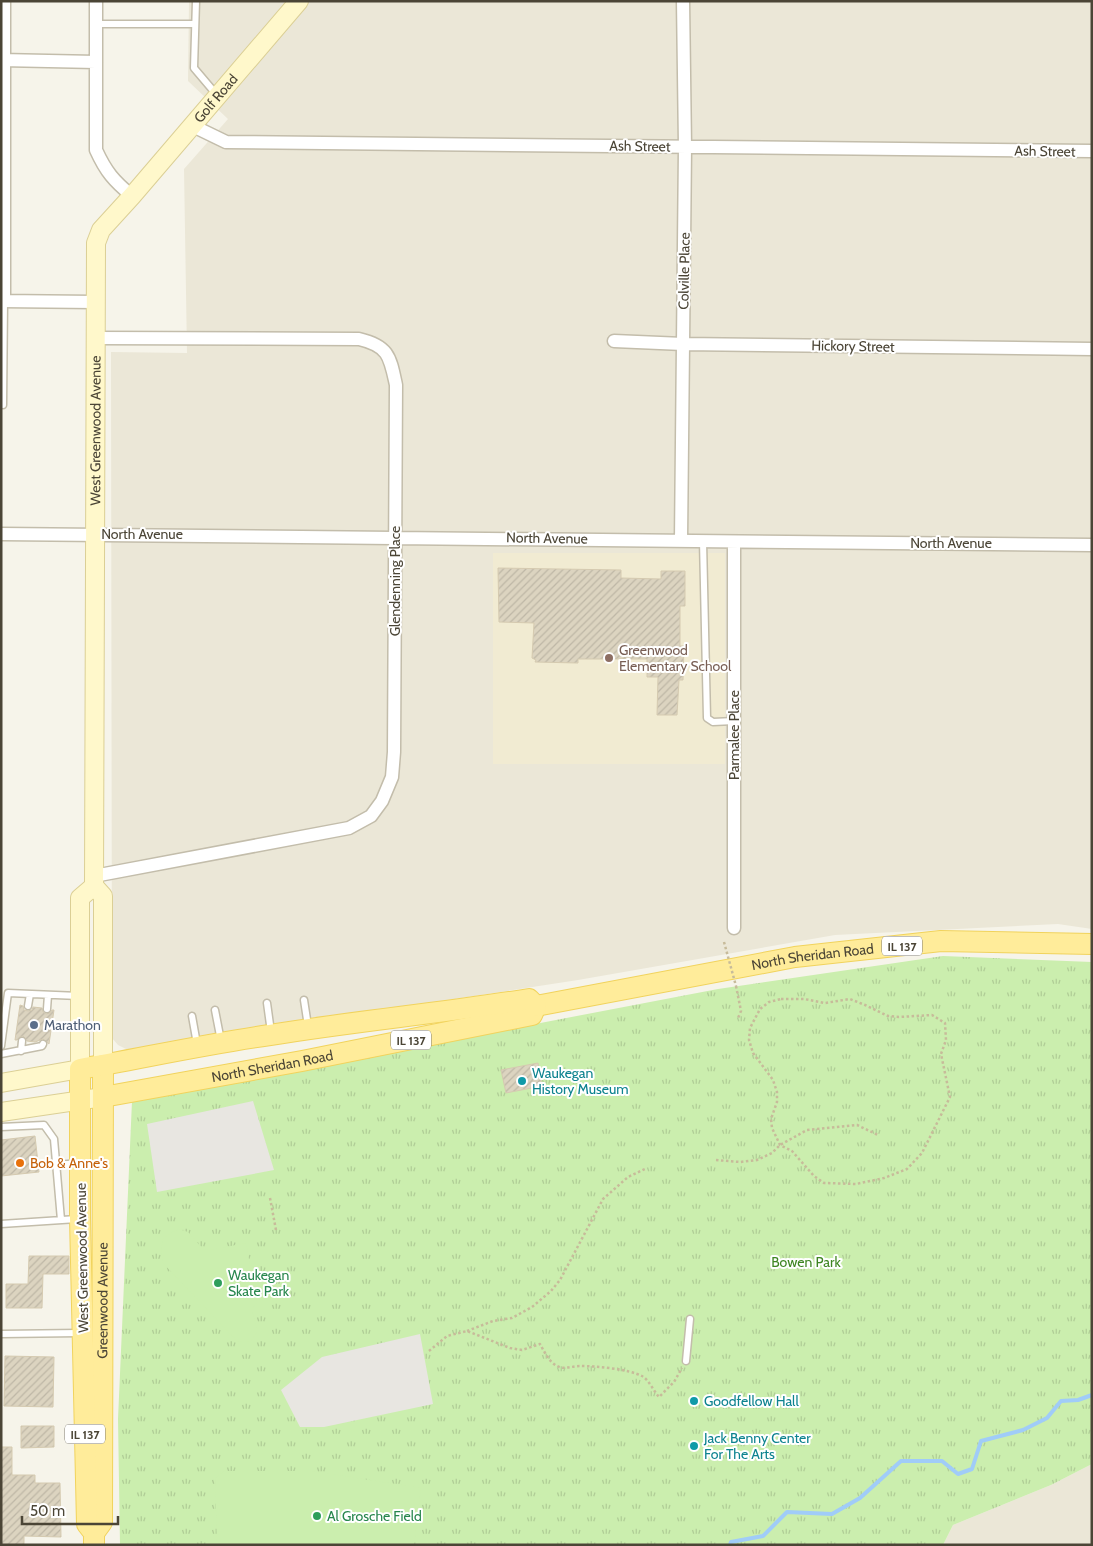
<svg xmlns="http://www.w3.org/2000/svg" width="1093" height="1546" viewBox="0 0 1093 1546" font-family="Cabin,sans-serif">
<style>
.residential{fill:#ebe7d7}
.education{fill:#f1ebd2}
.park{fill:url(#park-tufts)}
.garden{fill:#cbeeae}
.parking{fill:#e8e6e1}
.lines{fill:none;stroke-linecap:round;stroke-linejoin:round}
.stream{stroke:#a0ccf8;stroke-width:4}
.building{fill:url(#building-hatch);stroke:#d5cab0}
.lane-casing{stroke:#c3bdab;stroke-width:9}
.street-casing{stroke:#c3bdab;stroke-width:15}
.secondary-casing{stroke:#dbcf95;stroke-width:20}
.primary-casing{stroke:#f1d35d;stroke-width:22}
.path{stroke:#c7bb9a;stroke-width:2.5;stroke-dasharray:2.5 2.5;stroke-linecap:butt}
.lane{stroke:#fff;stroke-width:6}
.street{stroke:#fff;stroke-width:12}
.secondary{stroke:#fff8cb;stroke-width:18}
.primary{stroke:#ffec9a;stroke-width:20}
.path-bridge{stroke:#c7bb9a;stroke-width:2.5;stroke-dasharray:2.5 2.5;stroke-linecap:butt}
.education-dot{fill:#8d6e63;stroke:#fff;stroke-width:2}
.service-dot{fill:#5c6f8a;stroke:#fff;stroke-width:2}
.culture-dot{fill:#0f9aa8;stroke:#fff;stroke-width:2}
.food-dot{fill:#e8710a;stroke:#fff;stroke-width:2}
.leisure-dot{fill:#2e9e5b;stroke:#fff;stroke-width:2}
.labels{text-anchor:middle;dominant-baseline:central;stroke-width:4;stroke-linejoin:round;paint-order:stroke}
.shield{fill:#fff;stroke:#817d72;stroke-width:1}
.shield-label{font-size:12px;font-weight:bold;fill:#4b4536}
.street-label{font-size:14px;fill:#4b4536;stroke:#fff}
.education-label{font-size:14px;fill:#785e54;stroke:#fff;text-anchor:start}
.service-label{font-size:14px;fill:#4e5e75;stroke:#fff;text-anchor:start}
.culture-label{font-size:14px;fill:#0d838f;stroke:#fff;text-anchor:start}
.food-label{font-size:14px;fill:#c56008;stroke:#fff;text-anchor:start}
.park-label{font-size:14px;fill:#3e8522;stroke:#fff}
.leisure-label{font-size:14px;fill:#27864d;stroke:#fff;text-anchor:start}
</style>
<defs>
<pattern id="park-tufts" width="24" height="20" patternUnits="userSpaceOnUse" patternTransform="scale(1.25)"><rect width="24" height="20" fill="#cbeeae"/><path d="M3 7l-1-3M5 7V3M7 7l1-3M15 17l-1-3M17 17v-4M19 17l1-3" fill="none" stroke="#b0cd96"/></pattern>
<pattern id="building-hatch" width="6" height="6" patternUnits="userSpaceOnUse" patternTransform="scale(1.25)"><rect width="6" height="6" fill="#dcd4c0"/><path d="M-1 1l2-2M0 6l6-6M5 7l2-2" fill="none" stroke="#beb7a6"/></pattern>
</defs>
<rect width="100%" height="100%" fill="#f6f4ea"/>
<path class="residential" d="M189,1H1092V929L1058,924L835,935L578,980L254,1030L130,1051L118,1045L112,1038L111,352L187,353L184,169L228,119L188,81Z
M1092,1464V1545H943L953,1525L1051,1485Z"/>
<path class="education" d="M493,553H725V764H493Z"/>
<path class="park" d="M943,956L1092,962V1464L1051,1485L953,1525L943,1545H120L118,1419L132,1101L718,989Z"/>
<path class="garden" d="M179,1229L188,1232L203,1249L210,1250L246,1243L257,1303L252,1309L257,1332L251,1341L238,1342L163,1263L161,1251L163,1239L172,1232Z
M225,1471H312L421,1488L414,1545H217L215,1478Z"/>
<path class="parking" d="M253,1101L274,1170L157,1192L147,1124Z
M420,1334L433,1404L324,1427H300L281,1390L322,1357Z"/>
<g class="lines">
<path class="stream" d="M730,1545L731,1542L763,1536L787,1512L832,1514L860,1498L901,1461H942L958,1474L972,1469L981,1441L1023,1430L1047,1418L1061,1401L1078,1400L1092,1395"/>
</g>
<path class="building" d="M498,568L621,570V578L661,579V571H685V606H680V646H684L683,680H679L677,715H657L658,677H647V659H578V663L535,662L536,660L532,658L534,623L499,622Z
M20,1005L23,1006L24,1010L28,1011L32,1010L33,1007L42,1008L43,1012L46,1014L50,1013L52,1010H54L49,1044L43,1039L35,1042L27,1041L26,1039L23,1036L20,1037L17,1040H15Z
M538,1063L542,1086L506,1093L501,1070Z
M35,1136L39,1172L1,1176V1140Z
M29,1256H69V1274H43L42,1308H6V1284H28Z
M5,1356L54,1357L53,1407L4,1406Z
M21,1426H54V1447L21,1448Z
M1,1447H12V1475H35V1483H60L61,1537L24,1536V1545H1Z"/>
<g class="lines">
<defs>
<path id="lane" d="M196,1L194,68L216,94
M96,24H195
M3,405L4,301
M703,541L707,718L713,722L734,721
M304,1000L308,1026
M267,1003L271,1032
M28,1006L30,994
M47,1009L48,995
M215,1010L221,1041
M192,1016L197,1044
M1,1046L8,993L79,996
M21,1051L22,1041
M1,1054L42,1046L43,1044
M1,1127L44,1125L54,1139L61,1220
M57,1165L78,1163
M1,1224L77,1219
M1,1334L80,1333
M686,1361L690,1319"/>
<path id="street" d="M4,1V301
M96,1V150C106,172 114,181 132,196
M1,60L96,62
M193,126L226,142L1092,151
M1,301L95,302
M614,341L683,344L1092,349
M1,534L1092,545
M681,540L685,147L683,1
M94,876L349,828L371,816L382,801L392,777L394,752L396,385C390,357 389,346 359,339L95,338
M734,928V542"/>
<g id="secondary">
<path id="s1" d="M103,1065V896L94,886L96,243L101,230L132,196L299,1"/>
<path d="M1,1083L80,1069V898L94,886"/>
<path d="M1,1112L103,1097"/>
</g>
<g id="primary">
<path id="s2" d="M536,1006L795,957L941,941L1092,944"/>
<path id="s3" d="M103,1097L302,1061L532,1015L536,1006"/>
<path id="s4" d="M94,1533L102,1522L103,1065"/>
<path d="M94,1545V1533L87,1524L80,1218V1069C143,1058 206,1044 270,1035C356,1021 443,1013 529,999L536,1006"/>
</g>
</defs>
<use href="#lane" class="lane-casing"/>
<use href="#street" class="street-casing"/>
<use href="#secondary" class="secondary-casing"/>
<use href="#primary" class="primary-casing"/>
<path class="path" d="M736,986L741,1011L738,1018
M781,999H804L825,1003L850,999L865,1005L888,1016L899,1017L932,1015L945,1023L946,1040L941,1054L950,1097L922,1153L907,1169L884,1178L856,1184L824,1183L814,1176L792,1151L780,1145L772,1128L771,1119L777,1102V1092L773,1080L753,1053L749,1040L750,1028L760,1009L769,1002Z
M716,1160L740,1162L757,1160L772,1153L780,1145L807,1130L857,1125L878,1135
M270,1198L276,1230
M467,1331L493,1321L512,1318L532,1307L551,1291L560,1280L603,1199L628,1177L647,1168
M429,1351L447,1336L467,1331L510,1348L522,1350L540,1344C544,1351 549,1362 557,1366C564,1370 572,1366 580,1366C596,1366 628,1369 642,1376C649,1380 653,1390 659,1397L674,1382L682,1368"/>
<use href="#lane" class="lane"/>
<use href="#street" class="street"/>
<use href="#secondary" class="secondary"/>
<use href="#primary" class="primary"/>
<path class="path-bridge" d="M724,942L736,986"/>
</g>
<circle class="education-dot" cx="609" cy="658" r="5"/>
<circle class="service-dot" cx="34" cy="1025" r="5"/>
<g class="culture-dot">
<circle cx="522" cy="1081" r="5"/>
<circle cx="694" cy="1401" r="5"/>
<circle cx="694" cy="1446" r="5"/>
</g>
<circle class="food-dot" cx="20" cy="1163" r="5"/>
<g class="leisure-dot">
<circle cx="218" cy="1283" r="5"/>
<circle cx="317" cy="1516" r="5"/>
</g>
<g class="labels">
<g class="shield">
<rect x="882" y="936.5" width="40" height="19" rx="4"/>
<rect x="391" y="1030.5" width="40" height="19" rx="4"/>
<rect x="65" y="1424.5" width="40" height="19" rx="4"/>
</g>
<g class="shield-label">
<text x="902" y="946">IL 137</text>
<text x="411" y="1040">IL 137</text>
<text x="85" y="1434">IL 137</text>
</g>
<g class="street-label">
<text stroke="none"><textPath href="#s1" startOffset="1014">Golf Road</textPath></text>
<text transform="translate(640 146) rotate(1)">Ash Street</text>
<text transform="translate(1045 151) rotate(1)">Ash Street</text>
<text transform="translate(684 271) rotate(-89)">Colville Place</text>
<text transform="translate(853 346) rotate(1)">Hickory Street</text>
<text stroke="none"><textPath href="#s1" startOffset="638">West Greenwood Avenue</textPath></text>
<text x="142" y="534">North Avenue</text>
<text transform="translate(547 538) rotate(1)">North Avenue</text>
<text x="951" y="543">North Avenue</text>
<text transform="translate(395 581) rotate(-90)">Glendenning Place</text>
<text transform="translate(734 735) rotate(-90)">Parmalee Place</text>
<text stroke="none"><textPath href="#s2" startOffset="281">North Sheridan Road</textPath></text>
<text stroke="none"><textPath href="#s3" startOffset="172">North Sheridan Road</textPath></text>
<text transform="translate(82 1258) rotate(-91)">West Greenwood Avenue</text>
<text stroke="none"><textPath href="#s4" startOffset="235">Greenwood Avenue</textPath></text>
</g>
<g class="education-label">
<text x="619" y="650">Greenwood<tspan x="619" dy="16">Elementary School</tspan></text>
</g>
<g class="service-label">
<text x="44" y="1025">Marathon</text>
</g>
<g class="culture-label">
<text x="532" y="1073">Waukegan<tspan x="532" dy="16">History Museum</tspan></text>
<text x="704" y="1401">Goodfellow Hall</text>
<text x="704" y="1438">Jack Benny Center<tspan x="704" dy="16">For The Arts</tspan></text>
</g>
<g class="food-label">
<text x="30" y="1163">Bob &amp; Anne's</text>
</g>
<g class="park-label">
<text x="806" y="1262">Bowen Park</text>
</g>
<g class="leisure-label">
<text x="228" y="1275">Waukegan<tspan x="228" dy="16">Skate Park</tspan></text>
<text x="327" y="1516">Al Grosche Field</text>
</g>
</g>
<rect width="1093" height="1546" fill="none" stroke="#4b4536" stroke-width="5"/>
<path d="M22 1516v8h96v-8" fill="none" stroke="#4b4536" stroke-width="2.5"/>
<text x="30" y="1516" font-size="15" fill="#4b4536" stroke="#ffffff" stroke-width="4" paint-order="stroke">50 m</text>
</svg>
